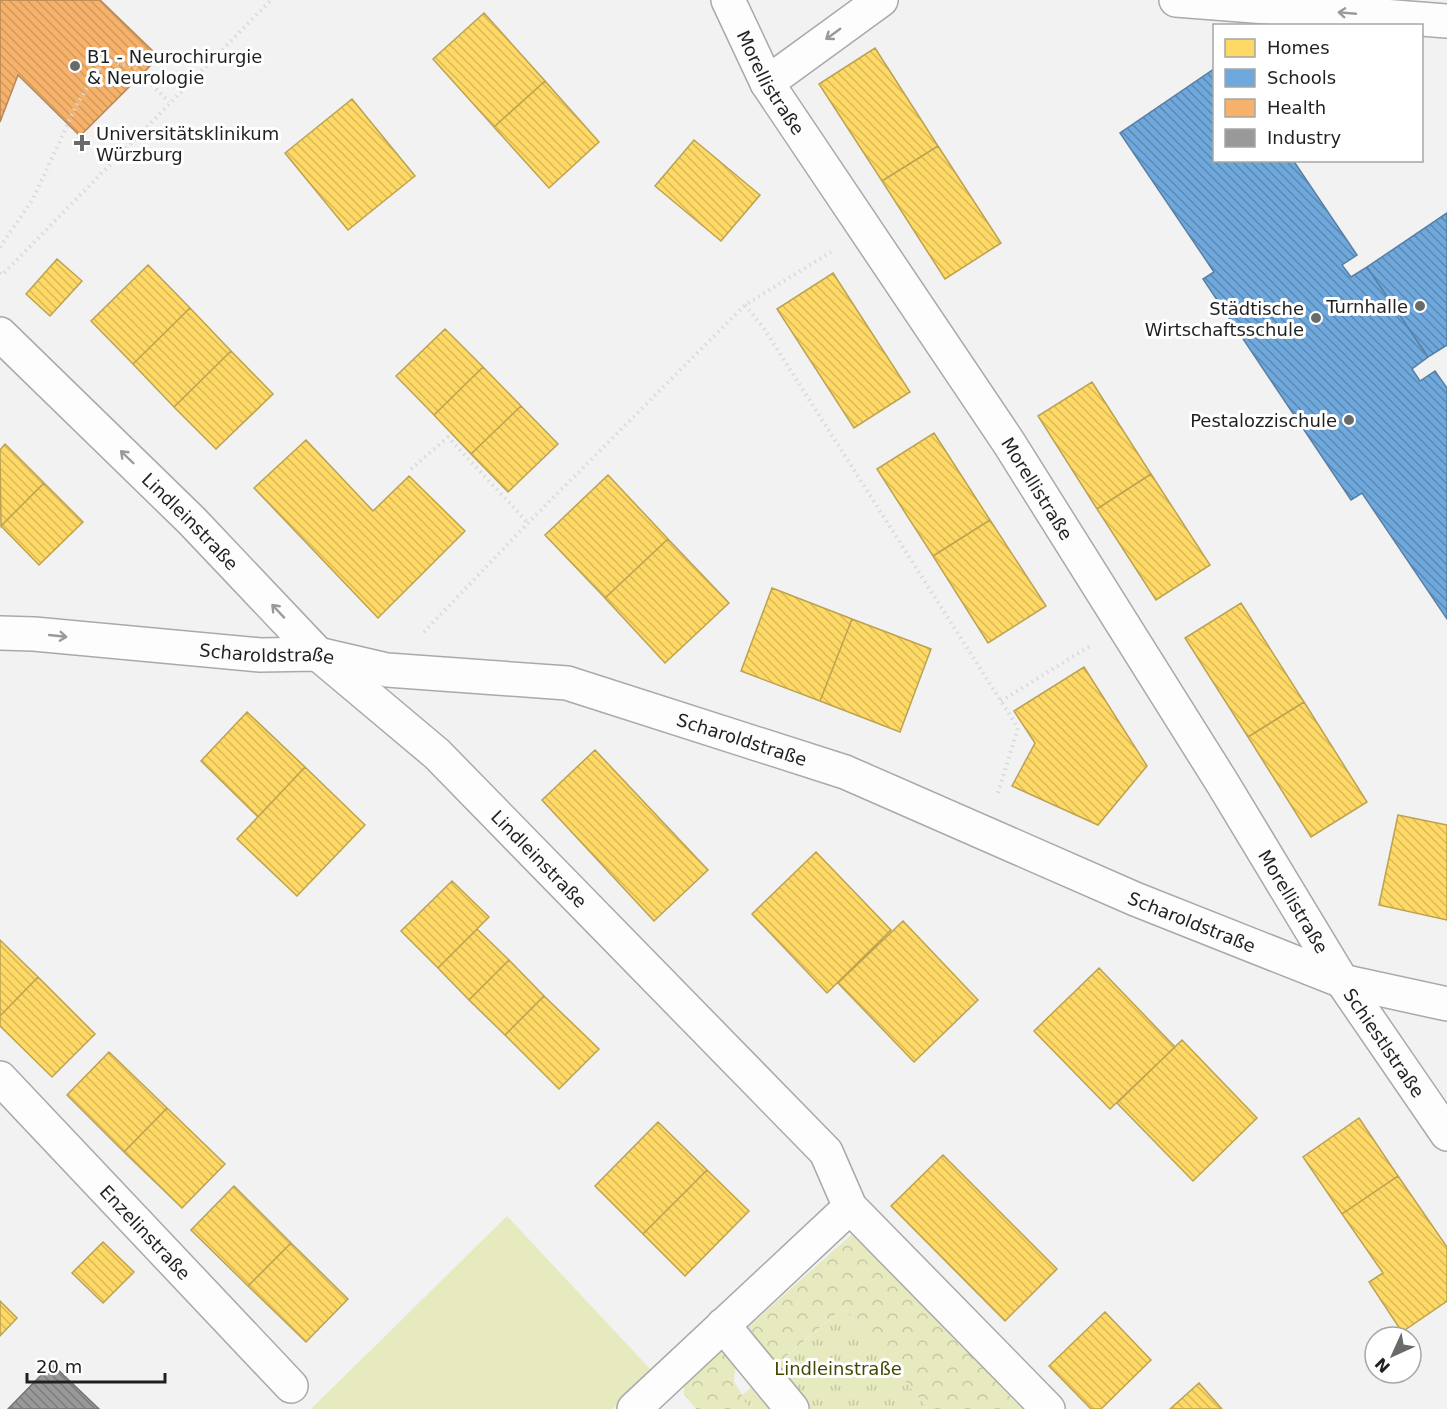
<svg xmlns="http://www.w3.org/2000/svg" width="1447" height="1409" viewBox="0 0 1447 1409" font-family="'DejaVu Sans',sans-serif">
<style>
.green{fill:#e7eabf}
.forest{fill:url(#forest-crowns)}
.park{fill:url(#park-tufts)}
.homes{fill:url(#homes-back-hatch);stroke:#bca251;stroke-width:1.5}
.schools{fill:url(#schools-back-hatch);stroke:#577fa4;stroke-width:1.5}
.health{fill:url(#health-back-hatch);stroke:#b68654;stroke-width:1.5}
.industry{fill:url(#industry-back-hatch);stroke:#747575;stroke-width:1.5}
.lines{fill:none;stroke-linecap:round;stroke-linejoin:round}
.minor-casing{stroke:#a8a9a9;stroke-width:36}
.path{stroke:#d8d9d9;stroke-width:4;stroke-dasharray:1.5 4.5;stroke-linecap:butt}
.minor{stroke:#fdfdfd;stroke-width:33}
.oneway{stroke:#999a9a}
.poi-dot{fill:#696a6a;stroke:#fff;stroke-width:2}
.labels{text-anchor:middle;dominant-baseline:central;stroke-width:6;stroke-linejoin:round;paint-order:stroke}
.poi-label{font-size:18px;fill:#1f2020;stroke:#fff;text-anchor:end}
.street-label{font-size:18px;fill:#1f2020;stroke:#fff}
.park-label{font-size:18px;fill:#454703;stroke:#fff}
</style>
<defs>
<pattern id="forest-crowns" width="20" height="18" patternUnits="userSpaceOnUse" patternTransform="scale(1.5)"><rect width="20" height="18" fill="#e7eabf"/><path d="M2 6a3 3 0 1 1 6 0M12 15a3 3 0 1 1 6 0" fill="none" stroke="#c6c8a4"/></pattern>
<pattern id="park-tufts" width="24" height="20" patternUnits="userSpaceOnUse" patternTransform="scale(1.5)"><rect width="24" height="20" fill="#e7eabf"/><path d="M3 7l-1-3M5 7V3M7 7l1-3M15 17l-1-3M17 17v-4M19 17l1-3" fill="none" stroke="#c6c8a4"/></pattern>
<pattern id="homes-back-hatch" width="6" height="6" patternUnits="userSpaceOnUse" patternTransform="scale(1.5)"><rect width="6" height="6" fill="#ffd966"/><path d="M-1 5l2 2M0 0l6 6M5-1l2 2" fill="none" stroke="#daba58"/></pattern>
<pattern id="schools-back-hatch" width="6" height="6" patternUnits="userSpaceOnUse" patternTransform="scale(1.5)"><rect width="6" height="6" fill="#6fa8dc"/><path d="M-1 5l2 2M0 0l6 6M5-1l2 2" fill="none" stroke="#5b88b2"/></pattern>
<pattern id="health-back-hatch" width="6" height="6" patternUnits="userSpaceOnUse" patternTransform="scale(1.5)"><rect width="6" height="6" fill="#f6b26b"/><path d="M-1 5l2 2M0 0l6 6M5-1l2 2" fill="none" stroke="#d2995c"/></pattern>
<pattern id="industry-back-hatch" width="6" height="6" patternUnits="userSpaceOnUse" patternTransform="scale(1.5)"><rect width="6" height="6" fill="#999"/><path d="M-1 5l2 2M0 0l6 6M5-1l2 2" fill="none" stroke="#7c7c7c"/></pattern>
</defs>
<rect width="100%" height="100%" fill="#f2f2f2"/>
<path class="green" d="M507,1216L653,1372L613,1409H311Z"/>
<path class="forest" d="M852,1234L886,1265L1022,1409H928L844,1307L777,1364L748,1327Z
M721,1348L736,1363L734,1381L750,1409H696L684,1394V1383Z"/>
<path class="park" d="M844,1307L928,1409H750L741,1396Z"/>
<path class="homes" d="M484,13L545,81L494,127L433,59Z
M875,48L938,146L882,181L819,84Z
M545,81L599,142L549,188L494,127Z
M352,99L415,176L348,230L285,153Z
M694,140L760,195L721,241L655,186Z
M938,146L1001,243L945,279L882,181Z
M57,259L82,281L50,316L26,294Z
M148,265L190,308L133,364L91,321Z
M833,273L910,392L854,428L777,309Z
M190,308L231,351L174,407L133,364Z
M445,329L483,367L434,415L396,376Z
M231,351L273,394L216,449L174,407Z
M483,367L521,406L471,454L434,415Z
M1092,382L1151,474L1097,509L1038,416Z
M521,406L558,444L508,492L471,454Z
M934,433L990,520L933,556L877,469Z
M306,440L373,511L409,476L465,531L378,618L254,488Z
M5,444L44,483L1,526L0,450Z
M1151,474L1210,565L1156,600L1097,509Z
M608,475L668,539L605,598L545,535Z
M44,483L83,522L39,565L1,526Z
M990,520L1046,606L988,643L933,556Z
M668,539L729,603L665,663L605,598Z
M772,588L852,619L820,701L741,671Z
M1241,603L1304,702L1248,737L1185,638Z
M852,619L931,649L900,732L820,701Z
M1084,667L1147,766L1098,825L1012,786L1035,743L1014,711Z
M1304,702L1367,802L1311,837L1248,737Z
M247,712L305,767L258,817L201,761Z
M595,750L708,870L654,921L542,800Z
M305,767L365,825L297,896L237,839Z
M1398,815L1447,825V920L1379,905Z
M816,852L891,930L827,993L752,914Z
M452,881L489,917L438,968L401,931Z
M903,921L978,1000L914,1062L838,983Z
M477,929L509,960L469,1000L438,968Z
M0,940L38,977L0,1016Z
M509,960L544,996L505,1035L469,1000Z
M1099,968L1175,1047L1110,1109L1034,1031Z
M38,977L95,1034L52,1077L0,1026V1016Z
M544,996L599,1049L559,1089L505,1035Z
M1182,1040L1257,1118L1193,1181L1117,1103Z
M109,1052L167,1108L124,1152L67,1095Z
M167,1108L225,1164L182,1208L124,1152Z
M1359,1118L1398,1176L1342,1214L1303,1157Z
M658,1122L707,1170L643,1234L595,1186Z
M943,1155L1057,1269L1005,1321L891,1206Z
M707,1170L749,1211L685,1276L643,1234Z
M1398,1176L1447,1247V1301L1402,1332L1369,1282L1383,1273L1342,1214Z
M234,1186L291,1243L248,1286L191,1230Z
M103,1242L134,1272L103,1303L72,1273Z
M291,1243L348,1299L306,1342L248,1286Z
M0,1301L17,1318L0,1336Z
M1105,1312L1151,1360L1101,1409H1091L1049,1366Z
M1199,1383L1222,1409H1170Z"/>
<path class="schools" d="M1214,69V160H1293L1357,255L1342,265L1351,277L1367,267L1428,357L1412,369L1420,381L1435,371L1447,388V619L1362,493L1351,500L1203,279L1214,272L1120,133Z
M1447,213V345L1428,357L1367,267Z"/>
<path class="health" d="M0,0H100L159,57L80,136L18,75L0,122Z"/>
<path class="industry" d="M52,1364L99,1409H8Z"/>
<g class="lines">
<defs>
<g id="minor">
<path id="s1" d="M728,0L767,83L1009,443L1223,784L1342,981L1447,1134"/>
<path d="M1176,0L1447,21"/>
<path d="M767,83L881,0"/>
<path id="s2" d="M0,334L192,521L318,654L437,754L826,1152L850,1207L1048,1409"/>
<path id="s3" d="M0,633L34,634L260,655L318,654L387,670L567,683L845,772L1135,899L1342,981L1447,1004"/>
<path id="s4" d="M0,1078L291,1386"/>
<path d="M723,1325L792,1409"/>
<path d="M634,1409L850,1207"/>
</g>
</defs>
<use href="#minor" class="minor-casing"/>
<path class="path" d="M0,247L33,199L76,106L105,60L134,67L169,102
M0,273L2,275L271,0
M745,305L763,327L1018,728L997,796
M411,469L448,437L528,523
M424,632L528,523L745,305L831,252
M1001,701L1090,646"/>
<use href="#minor" class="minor"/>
</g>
<defs><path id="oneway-shaft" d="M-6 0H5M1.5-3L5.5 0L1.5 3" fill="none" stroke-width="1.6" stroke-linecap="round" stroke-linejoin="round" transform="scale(1.5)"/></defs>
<g class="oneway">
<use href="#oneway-shaft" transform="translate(1347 13) rotate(-175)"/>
<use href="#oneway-shaft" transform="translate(833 34) rotate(144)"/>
<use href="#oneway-shaft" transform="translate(127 457) rotate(-136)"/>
<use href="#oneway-shaft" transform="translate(278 611) rotate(-133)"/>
<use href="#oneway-shaft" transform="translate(58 636) rotate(6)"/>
</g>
<g class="poi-dot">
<circle cx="75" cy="66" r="6"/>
<path d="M79 134h6v6h6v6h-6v6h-6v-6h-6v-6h6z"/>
<circle cx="1420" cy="306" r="6"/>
<circle cx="1316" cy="318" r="6"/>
<circle cx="1349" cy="420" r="6"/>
</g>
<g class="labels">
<g class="poi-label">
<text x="87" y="56" text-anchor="start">B1 - Neurochirurgie<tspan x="87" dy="21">&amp; Neurologie</tspan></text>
<text x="96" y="133" text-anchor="start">Universitätsklinikum<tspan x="96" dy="21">Würzburg</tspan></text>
<text x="1408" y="306">Turnhalle</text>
<text x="1304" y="308">Städtische<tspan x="1304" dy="21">Wirtschaftsschule</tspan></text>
<text x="1337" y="420">Pestalozzischule</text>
</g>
<g class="street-label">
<text stroke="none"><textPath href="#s1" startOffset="93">Morellistraße</textPath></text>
<text stroke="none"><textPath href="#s1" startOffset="579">Morellistraße</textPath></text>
<text stroke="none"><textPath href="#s2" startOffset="267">Lindleinstraße</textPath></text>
<text stroke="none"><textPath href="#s3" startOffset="268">Scharoldstraße</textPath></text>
<text stroke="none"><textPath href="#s3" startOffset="754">Scharoldstraße</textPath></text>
<text stroke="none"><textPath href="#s2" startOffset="753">Lindleinstraße</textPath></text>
<text stroke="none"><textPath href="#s1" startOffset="1065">Morellistraße</textPath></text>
<text stroke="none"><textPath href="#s3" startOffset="1240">Scharoldstraße</textPath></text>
<text stroke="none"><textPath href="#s1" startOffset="1233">Schiestlstraße</textPath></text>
<text stroke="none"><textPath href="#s4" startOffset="212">Enzelinstraße</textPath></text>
</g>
<g class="park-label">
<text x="838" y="1368">Lindleinstraße</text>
</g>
</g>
<rect x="1213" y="24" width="210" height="138" fill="#ffffff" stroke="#a5a6a6" stroke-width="1.5"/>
<rect x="1225" y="39" width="30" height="18" fill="#ffd966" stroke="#a5a6a6" stroke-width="1.5"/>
<text x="1267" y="54" font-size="18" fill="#1f2020">Homes</text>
<rect x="1225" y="69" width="30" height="18" fill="#6fa8dc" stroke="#a5a6a6" stroke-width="1.5"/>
<text x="1267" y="84" font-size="18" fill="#1f2020">Schools</text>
<rect x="1225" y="99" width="30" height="18" fill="#f6b26b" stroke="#a5a6a6" stroke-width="1.5"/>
<text x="1267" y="114" font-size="18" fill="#1f2020">Health</text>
<rect x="1225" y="129" width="30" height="18" fill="#999999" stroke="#a5a6a6" stroke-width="1.5"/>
<text x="1267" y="144" font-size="18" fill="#1f2020">Industry</text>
<g transform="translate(1393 1355) rotate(225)"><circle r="28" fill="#ffffff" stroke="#a5a6a6" stroke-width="1.5"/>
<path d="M0-4.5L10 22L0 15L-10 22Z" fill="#696a6a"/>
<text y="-9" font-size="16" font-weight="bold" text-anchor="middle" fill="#1f2020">N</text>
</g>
<path d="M27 1373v9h138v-9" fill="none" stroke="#1f2020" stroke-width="3"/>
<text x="36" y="1373" font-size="18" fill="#1f2020" stroke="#ffffff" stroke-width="4.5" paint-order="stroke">20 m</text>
</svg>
